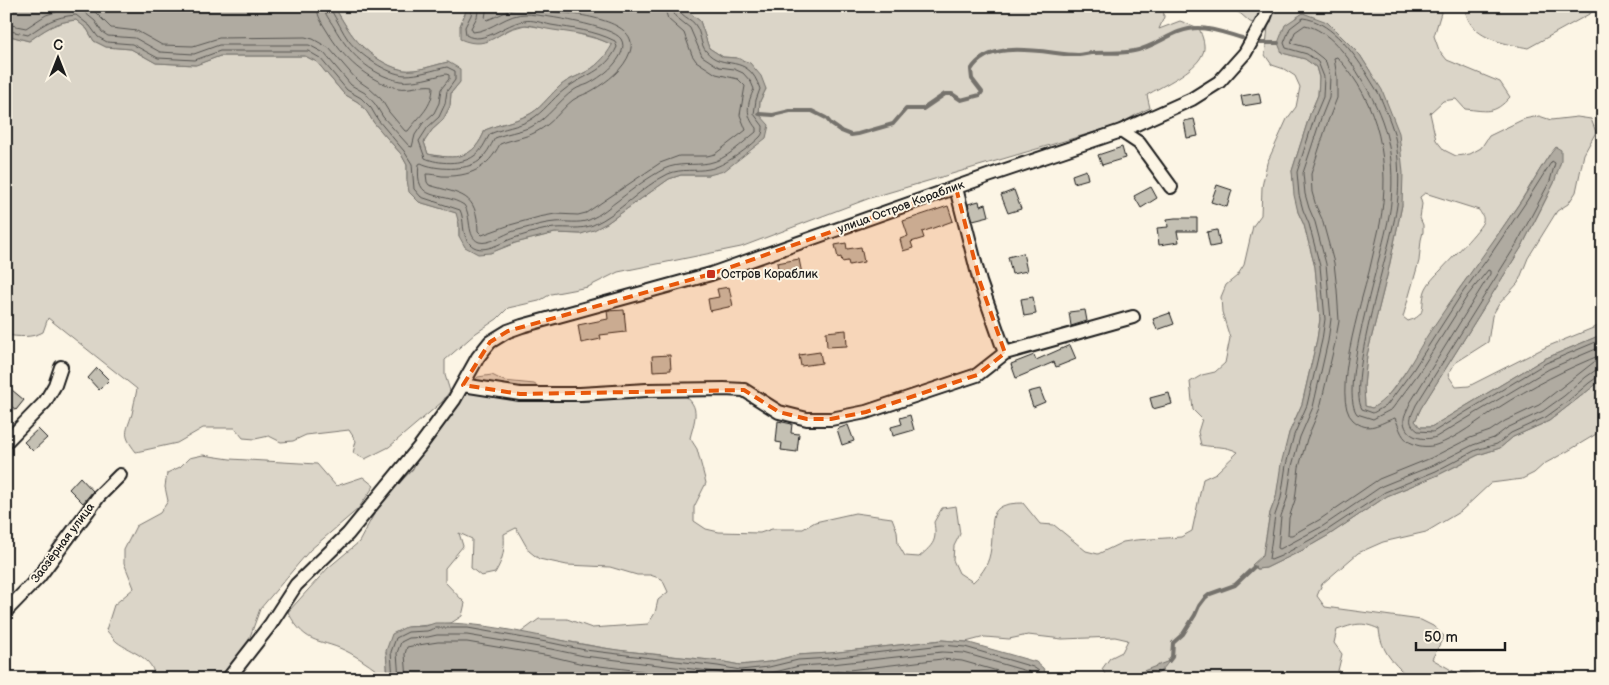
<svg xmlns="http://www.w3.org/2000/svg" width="1609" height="685" viewBox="0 0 1609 685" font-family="'Balsamiq Sans',sans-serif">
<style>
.green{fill:#dbd5c8;stroke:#7c7872;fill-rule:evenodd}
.water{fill:#b0aba1;stroke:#75726c}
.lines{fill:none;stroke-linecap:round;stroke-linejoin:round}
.shore{stroke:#575551;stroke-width:1}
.stream{stroke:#75726c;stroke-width:4}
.building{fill:#c4c0b3;stroke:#1c1c1c}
.minor-casing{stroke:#1c1c1c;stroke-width:16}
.minor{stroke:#fcf5e5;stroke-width:12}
.marked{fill:#e8590c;fill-opacity:0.2;stroke:#e8590c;stroke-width:4;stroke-dasharray:10 6;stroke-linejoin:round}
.poi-dot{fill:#c8321e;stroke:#fcf5e5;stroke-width:2}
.labels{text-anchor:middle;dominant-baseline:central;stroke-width:4;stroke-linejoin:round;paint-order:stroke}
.street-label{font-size:12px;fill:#1c1c1c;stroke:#fcf5e5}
.poi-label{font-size:12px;fill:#1c1c1c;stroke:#fcf5e5;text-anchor:start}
</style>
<rect width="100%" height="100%" fill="#fcf5e5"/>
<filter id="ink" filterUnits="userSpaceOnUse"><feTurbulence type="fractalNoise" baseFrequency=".02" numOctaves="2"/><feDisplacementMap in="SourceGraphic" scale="10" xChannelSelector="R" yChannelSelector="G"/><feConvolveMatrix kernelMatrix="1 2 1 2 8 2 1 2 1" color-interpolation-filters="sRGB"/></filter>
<g filter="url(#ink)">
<path class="green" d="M334,6H468L460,26L486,42L511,29L525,25L571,32L601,40L613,45C606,57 595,68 582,74C573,78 565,81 558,88C547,98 540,110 526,116C513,122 499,124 485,130C474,159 456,160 428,154L424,142L432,130L443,120L450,106L451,93L460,82L448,62C434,65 417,72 403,70C393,68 386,64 378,59C355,43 348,30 334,6Z
M681,6H1163L1164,17L1159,29L1180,21L1199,28C1202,36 1207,47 1202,55C1195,71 1162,86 1147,95L1150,108C1137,113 1127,121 1115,126L870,198L741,247L618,272L588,287L551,294L539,301L508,308L497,319L476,333L445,360V375L450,391L442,402L389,447L365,459L353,453L356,441L349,430L306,435L293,441L281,442L269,436L255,439L243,438L235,428H203L177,443L136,452C122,434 126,433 132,414C134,406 135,397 137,389L48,318L43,332C32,338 19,337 6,335V35L29,41C46,29 55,22 76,20L87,29L94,41L106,47L131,49L156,63L195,65L220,56H305L317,62L344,94L358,102L367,112L374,123L401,154L407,165V180L419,202L457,213L459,224V236L490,253L515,243L555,233L581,234L607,223L669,179L681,175H709L759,114L760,101L766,89L737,58L723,57L709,48L700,21Z
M1227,6H1443L1434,36L1439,50L1447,60L1500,82L1510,97C1494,115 1487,111 1465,109L1456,99L1443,101L1430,113L1436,140L1444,150L1456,156L1470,154L1481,148L1489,136L1524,119L1539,116L1551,120L1577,117L1591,119L1596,132L1584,154L1576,192L1568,204L1557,211L1528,258L1518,283L1499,304L1492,316L1488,342L1455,363L1448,375L1456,387L1469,386L1546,347L1603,324V334L1544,359L1431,427H1419L1415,421L1421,408L1521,248L1539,213L1554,183L1549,155L1522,199L1487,251L1459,289L1409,367L1383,402L1372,408L1365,406L1364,387L1367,355L1388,272L1402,205L1370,71L1360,55L1327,22L1283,53L1305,59L1316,67L1319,78L1318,95L1310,114L1292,171L1298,212L1304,225L1315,267L1320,319L1317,339L1302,404L1289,433L1276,497L1270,513L1263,555L1257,569L1266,568L1301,551L1329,535L1387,496L1438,475L1478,455L1500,448L1513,437L1549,421L1603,379V430L1568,451L1544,464L1534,473L1522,479L1491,483L1461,511L1426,532L1383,542L1358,553L1322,584L1317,596L1325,607L1421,620L1433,626L1444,636L1432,659L1455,672L1512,679H1411C1394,664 1381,652 1379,629C1361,621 1355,624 1337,630L1334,643L1342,654L1336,679H1150L1163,670C1144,673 1126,679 1108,679L1102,669L1110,658L1122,652L1128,640L1115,637L1062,639L1028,635L1009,639L985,637L966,642L942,640L830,653L797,655L769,662L740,665L719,661L616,650L520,633L539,619H567L592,628L648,624L655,613L658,600L668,592L662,579L650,575H637L610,567L567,565L539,559L529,551L516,528L504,534C505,549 503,560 495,573L481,576L471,568L472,539L459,533L463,546L445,568V582L465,603L462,616L451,623L407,627L386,651L388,679C376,670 363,660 350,653C321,637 307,648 288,612L328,568L359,542L380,503L413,469L421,450L444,416L464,398L468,385L478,377L492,375L504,381L534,384L552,394L579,402L679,391C701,406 696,415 690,438L697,449L706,483L694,507V521L706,529L719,532L760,533L772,529H803L815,522L855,513L892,518L897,531L898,544L905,556L919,557C934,544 937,541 934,522L942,508L956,506L960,534L954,546L953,560L959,573L973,582C984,572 989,563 991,548C995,521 984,503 1023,503L1040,524L1054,525L1086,551L1098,554L1123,542L1136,540L1181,537L1192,531L1203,479L1216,473L1238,452C1224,445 1216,448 1201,445L1198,432L1202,419L1193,410L1190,382L1202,375L1215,372L1225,363L1230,338L1222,312L1221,297L1226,285L1237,276L1244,265L1253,226L1261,215L1262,187L1267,163L1287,119L1296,107L1300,87L1295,76L1284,69L1272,65L1265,55L1268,27L1250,22L1241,14ZM1425,193L1479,210C1481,214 1484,216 1483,221C1482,228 1448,262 1441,270C1435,276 1428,283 1425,291C1420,307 1428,315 1408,321L1403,317L1419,261L1421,240L1423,232V225L1420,218L1422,204L1420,197Z
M1464,6H1596L1591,13L1528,48C1509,44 1480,41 1469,21C1467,17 1465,11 1464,6Z
M203,455L230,459L317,464L336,486L363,477L374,486L358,509L310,550L260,609L241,662L240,673L242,679H154C156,658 130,652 117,642C113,639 110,634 106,630L114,605L134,588L124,563V550L136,526L160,513L168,501L165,487L167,473L180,467L189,458Z"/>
<path class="water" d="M6,6H334C348,30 355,43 378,59C386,64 394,68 403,70C417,72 434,65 448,62L460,69V82L451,93L450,106L443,120L432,130L424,142L428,154C456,160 474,159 485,130C499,124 513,122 526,116C540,110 547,98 558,88C565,81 573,78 582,74C595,68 605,58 612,45C594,35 573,33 553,30C544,29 534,25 526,25C499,26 492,53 460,39V26L468,6H681L700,21L709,48L723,57L737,58L750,63L761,76L766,89L760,101L759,114L769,125L766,138L724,171L709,175H681L669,179L607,223L594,230L581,234L555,233L515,243L490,253L478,254L465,247L459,236V224L456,213L419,202L409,192L407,180V165L401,154L374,123L367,112L358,102L344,94L317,62L305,56H220L196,65L156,63L131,49L106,47L94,41L87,29L76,20C55,22 46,29 29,41L6,35Z
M1303,13L1327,22L1360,55L1382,90L1399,133L1403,173L1402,205L1388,272L1367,355L1364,387L1365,406L1372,408C1396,395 1414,356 1429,333C1459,288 1491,245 1521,201C1533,183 1542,163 1556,147L1561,150V161L1554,183L1521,248L1421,408L1415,421L1420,427H1431L1544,359L1603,334V379L1549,421L1513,437L1500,448L1478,455L1438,475L1387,496L1329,535L1301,551L1266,568L1257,569L1252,565L1263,555L1270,513L1276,497L1281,464L1289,433L1302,404L1317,339L1320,319L1315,267L1304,225L1298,212L1294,195L1292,171L1310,114L1318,95L1319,77L1316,67L1305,59L1282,53L1278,43L1285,25Z
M435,623C486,622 536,636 586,645C630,653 675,656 719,661L740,665L769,662L797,655L830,653L942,640L966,642L1036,662L1043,668L1049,679H388L386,651L392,634L406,627L426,626Z
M1169,661C1156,681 1144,679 1123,679Z"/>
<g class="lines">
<path class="shore" d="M89,6L111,28L137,31L162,45L193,46L219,38L305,37L313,39L329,48L356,79L369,88L381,99L389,112L405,131H408C420,115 433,107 433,86C423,84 410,90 398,88C367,81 343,58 327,31C322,23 317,16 317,6
M330,6L331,10C337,20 342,31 349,41C360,55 387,74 405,75C419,75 433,70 447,67L455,71V80L447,91L445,104L439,117L428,127L419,141L425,158C438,164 462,165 474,156C482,151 485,142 490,134C503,128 518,127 530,120C544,112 552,99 564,90C584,74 605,73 617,47L615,41C593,30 574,29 551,25C542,23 532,19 524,21C505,23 484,46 466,35L465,27L471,15L473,6
M479,6L477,17L471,28L473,32C492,31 507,13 527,14C543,15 613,26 621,39C626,47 620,57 615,63C609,71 596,80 588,84C583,86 578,87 574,90C558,101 549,118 531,127C519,132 506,133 495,138C490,147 486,155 479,161C466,171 435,170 421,163L419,164C414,205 441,190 464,205C472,216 466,237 479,242C489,245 504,234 514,231C527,228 542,223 555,222C567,221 578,224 589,220C601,215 610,206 620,199C634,188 649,177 664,169C679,162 693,166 709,163C726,160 742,143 756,132V128C745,115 747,104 754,89L751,82L743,73L734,69L719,67L702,56L690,28L675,16L672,6
M487,6L485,18L487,20C499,16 509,9 522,7C533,5 545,10 556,12C575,14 641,20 630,52C624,69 608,81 593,90C587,94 580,95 573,100C559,111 555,122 536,132C525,138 512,139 500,144C487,169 470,177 442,176C436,175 431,174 426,174L427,182L429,185C461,195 477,192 478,231L482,235L510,225L539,217L555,214L578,215L586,213L660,163L679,156H707L715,154L746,130L740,115L745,86L738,79L716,74L696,61L692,55L684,33L668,19L664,6
M6,24L26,28L46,15L62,10L77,9L84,12L95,21L102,32L108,36L135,38L160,52L194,54L219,45H309L324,53L351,85L365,93L375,104L383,117L409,146L412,147L415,135L423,123L434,113L439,103L441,89L449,79V75L446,74C432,77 415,83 400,81C370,75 348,52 334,27C330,20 324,14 324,6
M6,30L28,35C46,23 53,17 76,15L90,26L98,37L107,42L132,44L158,58L195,60L220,51H308L320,58L347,90L361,98L371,108L378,120L404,151L412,164L414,189L421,197L460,210C465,220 461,234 469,243C481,257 501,242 514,238C527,234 542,229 555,228C568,227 580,230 593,225C620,213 641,187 668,174C682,168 695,172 709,169C723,167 750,147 760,137C763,134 763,130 763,126L754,114L756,100L760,89C748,51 722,72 706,51C700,44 701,33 696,26C692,18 679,17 678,6
M1603,339L1546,363L1433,432L1418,431C1406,422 1411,417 1416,405L1516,245L1550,181L1555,163L1552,161L1526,202L1491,254L1463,292L1413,370L1387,405L1373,413L1362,409C1346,381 1392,245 1397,205C1400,186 1399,152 1394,133C1390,120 1384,106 1379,94C1374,85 1368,77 1363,68C1350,48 1328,21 1303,18L1290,28L1284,43L1286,48L1307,54L1318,62L1324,77L1323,97L1315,116L1297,172L1299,195L1303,210L1309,224L1320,266L1325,319L1322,340L1307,405L1294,435L1286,465L1281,498L1275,515L1269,559L1271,560L1281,556L1326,531L1385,492L1436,471L1476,450L1497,444L1511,433L1546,417L1568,401L1589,383L1599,376L1603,375
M1603,346L1549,369L1436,437C1424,441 1406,438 1404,422C1403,416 1408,409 1410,403L1490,274V271L1488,270L1468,295L1418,374L1392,409L1373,419L1357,414C1336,386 1388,243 1391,202C1395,152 1386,118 1359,75C1348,56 1328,30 1305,25L1295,32L1291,43L1309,48L1322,58L1326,62L1330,76L1329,98L1321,118L1303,173L1305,194L1309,208L1315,222L1326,264L1331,319L1328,341L1313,407L1300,437L1292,466L1287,499L1281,516L1278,548L1280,549L1323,526L1382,486L1434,465L1473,445L1494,438L1507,428L1543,411L1564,396L1586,377L1596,370L1603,369
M1603,354C1566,369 1532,386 1498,408C1480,419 1456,439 1436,445C1430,447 1420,447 1414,444C1401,440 1400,428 1395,418C1379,423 1369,434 1353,420C1330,400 1362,299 1369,272C1373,256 1376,240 1380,224C1391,164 1380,103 1337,57L1334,58L1337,77V98L1328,121L1311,174L1312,192L1316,206L1322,219L1334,263L1337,290L1339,321L1335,343L1320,408L1307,439L1299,467L1295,500L1289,518L1288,535H1292L1319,520L1379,479L1431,458L1470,438L1490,431L1505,421L1539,405L1594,362H1603
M393,679L391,652L396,638L408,632L427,631L436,628H468L552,643L585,650L718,666L740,670L769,667L798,660L831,658L942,645L965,647L1033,667L1039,671L1043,679
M399,679L397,653L401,642L409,638L428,637L437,635H467L551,649L584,656L717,672L740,677L771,673L799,666L832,664L942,652L964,653L1030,672L1036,679
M407,679L405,654L407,647L412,646L438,642H467L550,656L583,664L707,679
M778,679L800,674L832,672L942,659L962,661L1026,679"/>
<path class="stream" d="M1257,43H1278
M759,114L773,115L790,111H812L826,118L831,124L841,131L851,135L858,134L893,124L906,109H923L945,94H952L961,100L980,95L982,92L972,79L971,70C991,37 1046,54 1078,55C1083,55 1088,53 1093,53C1106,52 1121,54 1134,51C1157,47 1174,28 1198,28C1213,28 1228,34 1242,38
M1169,661L1172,657L1173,643L1183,634L1195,615L1199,606L1205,598L1210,594L1235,585L1254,567"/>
</g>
<path class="building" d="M1259,93L1261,103L1243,106L1241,96Z
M1194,119L1198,136L1187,138L1184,121Z
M1122,147L1125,158L1102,165L1098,155Z
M1086,170L1088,179L1074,183L1072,175Z
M1217,185L1232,190L1227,207L1211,202Z
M1151,187L1157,198L1141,208L1134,196Z
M1014,190L1021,209L1008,213L1001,195Z
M979,201L980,206L986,204L989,216L973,220L968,204Z
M948,206L953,221L922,232L924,238L911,242L913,248L903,251L900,239L908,236L903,221Z
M1175,218H1197V231H1177L1179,242L1159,245L1157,228L1168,227L1167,219Z
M1217,230L1220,245L1210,247L1207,232Z
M846,243L847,249L861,247L864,262L849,265L848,261L842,262L841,257L838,258L835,245Z
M1023,253L1027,271L1012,274L1008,257Z
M799,259L802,274L780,278L777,263Z
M729,287L733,306L710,311L708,299L719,297L717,289Z
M1033,297L1036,314L1024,316L1021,299Z
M624,310L626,332L600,335L601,339L581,343L578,325L608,319L607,311Z
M1085,310L1087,321L1071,326L1069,312Z
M1170,313L1174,324L1157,330L1153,319Z
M846,330L847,346L827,347L826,332Z
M1070,345L1076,359L1056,367L1054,362L1016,378L1011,364L1034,355L1036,360Z
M820,352L822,363L801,366L799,355Z
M670,355L671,370L653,371L652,356Z
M97,368L109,380L99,390L88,378Z
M6,385L24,400L16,410L6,402Z
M1040,389L1045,402L1033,407L1028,392Z
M1169,393L1172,404L1153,409L1150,398Z
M910,415L914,430L893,436L891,427L902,424L900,418Z
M778,421L792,424L791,433L799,434L797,452L781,450L782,443L776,442Z
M848,425L854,441L842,445L837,429Z
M38,429L47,438L33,451L24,442Z
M80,477L93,491L83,503L69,489Z"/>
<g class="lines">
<defs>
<path id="minor" d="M1121,131L1139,143L1171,187
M956,188L980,282L1005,353
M463,385L520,394H580L647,390L724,389L744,390L779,412L807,419H831L866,412L977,375L1005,353L1133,317
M6,442L45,402L55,385L61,367
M6,611L39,577L99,496L120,475
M228,679L270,625L296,585L348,534L420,446L454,400L478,357L490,342L508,331L522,326L711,274L988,176L1121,131L1192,99L1219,82L1245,53L1264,19L1269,6"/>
</defs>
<use href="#minor" class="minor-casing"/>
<use href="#minor" class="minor"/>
</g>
</g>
<path class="marked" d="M956,188L980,282L1005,353L977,375L866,412L831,419H807L779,412L744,390L520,394L463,385L490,342L508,331L711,274Z"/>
<rect class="poi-dot" x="706" y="269" width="10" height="10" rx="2.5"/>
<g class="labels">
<g class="street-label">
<text transform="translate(901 207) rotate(-20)">улица Остров Кораблик</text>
<text transform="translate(63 543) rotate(-53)">Заозёрная улица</text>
</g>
<g class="poi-label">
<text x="721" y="274">Остров Кораблик</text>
</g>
</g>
<rect width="1609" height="685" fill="none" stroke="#fcf5e5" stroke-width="25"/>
<rect x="12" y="12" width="1584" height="660" fill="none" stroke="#1c1c1c" stroke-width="2" filter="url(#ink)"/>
<g transform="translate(58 58)" stroke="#fcf5e5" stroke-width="4" paint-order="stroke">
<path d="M0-4L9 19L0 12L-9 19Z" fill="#1c1c1c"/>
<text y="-8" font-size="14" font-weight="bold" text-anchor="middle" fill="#1c1c1c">С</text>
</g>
<path d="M1416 642v8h89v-8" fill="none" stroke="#1c1c1c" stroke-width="2.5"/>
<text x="1424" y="642" font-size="15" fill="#1c1c1c" stroke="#fcf5e5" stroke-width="4" paint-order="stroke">50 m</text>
</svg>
